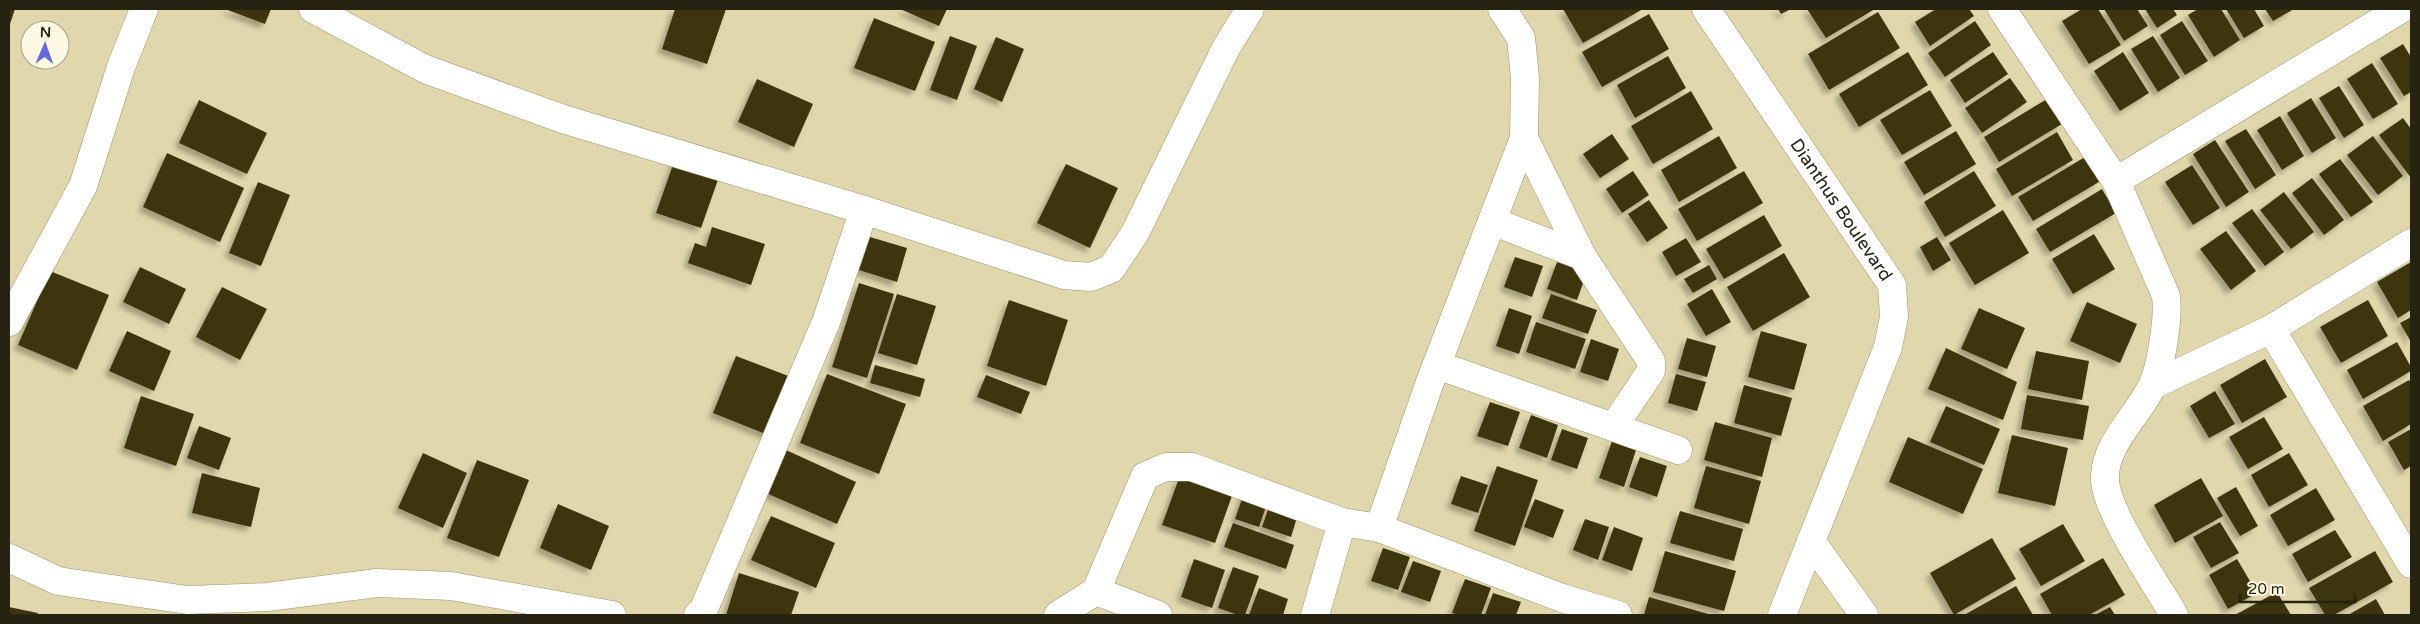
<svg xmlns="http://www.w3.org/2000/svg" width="2420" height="624" viewBox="0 0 2420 624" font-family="'Varela Round',sans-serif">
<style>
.building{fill:#3e360e;filter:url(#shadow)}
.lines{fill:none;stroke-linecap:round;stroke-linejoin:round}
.street-casing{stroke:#9d946c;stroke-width:29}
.street{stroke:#fff;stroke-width:28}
.labels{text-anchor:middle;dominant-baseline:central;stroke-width:5;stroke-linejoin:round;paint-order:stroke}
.street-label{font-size:18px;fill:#262312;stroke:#fcf8e2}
</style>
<defs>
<filter id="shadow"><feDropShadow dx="-4.5" dy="4.5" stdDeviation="2.5" flood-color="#0004"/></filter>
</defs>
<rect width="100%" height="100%" fill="#e0d7ac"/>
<path class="building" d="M9,9H15L9,27Z
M225,9H271L265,24Z
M675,9H726L707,64L662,49Z
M900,9H947L939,26Z
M1563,9H1643L1583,43Z
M1778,9H1791L1781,14Z
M1807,9H1875L1826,38Z
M1936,9H1969L1974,16L1930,46L1915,22Z
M2082,9H2098L2121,45L2089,64L2062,21Z
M2104,9H2137L2148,26L2124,41Z
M2145,9H2173L2177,15L2157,28Z
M2198,9H2221L2240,40L2214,57L2188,15Z
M2226,9H2254L2264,26L2244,38Z
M2265,9H2294L2273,21Z
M1878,12L1900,48L1829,90L1808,54Z
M1649,14L1669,49L1602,87L1582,52Z
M874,18L935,42L915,91L854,68Z
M1975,21L1991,45L1945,77L1928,53Z
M2182,21L2208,61L2185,75L2160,35Z
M950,36L977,46L957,100L930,90Z
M2153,36L2180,78L2158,92L2131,49Z
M996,37L1024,49L1002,102L974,89Z
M2403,44L2411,57V92L2404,96L2380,58Z
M1908,52L1928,85L1859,127L1839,94Z
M1993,52L2008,74L1965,103L1950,80Z
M2123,52L2149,93L2120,111L2094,71Z
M1668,56L1686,88L1635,118L1617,85Z
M2372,63L2398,104L2373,119L2347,79Z
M2010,78L2027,102L1982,133L1965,108Z
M757,79L813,104L794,147L738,122Z
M2339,86L2364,125L2344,138L2319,98Z
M1930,90L1952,126L1902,155L1880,120Z
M1691,91L1713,129L1653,164L1631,126Z
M2311,98L2336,138L2312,153L2287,113Z
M2047,99L2062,124L1999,162L1984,137Z
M199,100L267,133L247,174L179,143Z
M2280,116L2304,156L2282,170L2257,130Z
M2403,118L2411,129V178L2379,135Z
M2246,129L2276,175L2255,189L2225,141Z
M1956,131L1976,164L1924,195L1904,162Z
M2057,132L2073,160L2012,196L1996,169Z
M1612,134L1629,159L1600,178L1583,154Z
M1719,136L1737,168L1679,202L1661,170Z
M2373,136L2403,176L2378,195L2347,155Z
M2215,140L2249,192L2226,207L2193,154Z
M167,153L244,188L220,242L143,207Z
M2085,157L2099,182L2033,221L2018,197Z
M675,159L720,174L701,228L656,213Z
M2340,159L2373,202L2351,217L2319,174Z
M1066,164L1118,188L1090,248L1037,223Z
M2192,165L2220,208L2193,225L2165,182Z
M1633,171L1649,195L1622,213L1606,189Z
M1744,171L1763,203L1697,241L1678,209Z
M1974,171L1996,206L1945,237L1924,202Z
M2312,178L2344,220L2324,235L2292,193Z
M258,182L290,195L261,266L229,253Z
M2102,189L2116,213L2050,252L2036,229Z
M2284,192L2314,232L2291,249L2260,210Z
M1649,200L1668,228L1647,242L1628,214Z
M2252,209L2284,252L2265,266L2232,223Z
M2003,210L2029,253L1975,285L1949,243Z
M1764,215L1782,246L1724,279L1706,249Z
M712,227L765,244L751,285L688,263L695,243L706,247Z
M2226,231L2256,271L2231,290L2200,249Z
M2094,234L2115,269L2073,294L2052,259Z
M870,237L907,248L897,282L859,270Z
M1937,237L1951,260L1933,271L1920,247Z
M1686,238L1701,262L1676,276L1662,252Z
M1784,253L1810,297L1753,331L1727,287Z
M1515,257L1543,266L1532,297L1504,287Z
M1557,262L1587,272L1577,300L1547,289Z
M2411,262V310L2398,318L2377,282Z
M1709,265L1717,279L1693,293L1684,279Z
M140,267L186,289L169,324L123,302Z
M50,271L109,295L77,370L18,345Z
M859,283L894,294L867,378L832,367Z
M222,287L267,309L240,360L196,337Z
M1712,289L1731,322L1706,336L1687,304Z
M897,294L936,306L917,365L878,353Z
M1551,294L1597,310L1588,334L1542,318Z
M1009,300L1068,320L1046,386L987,366Z
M2368,300L2388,336L2341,363L2320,327Z
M2087,302L2137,324L2120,363L2070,341Z
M1509,308L1532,316L1519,354L1496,346Z
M1979,308L2025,328L2007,369L1961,349Z
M2411,317V342L2400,323Z
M1536,322L1586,339L1575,369L1526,352Z
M127,331L171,351L154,391L109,371Z
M1761,331L1807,344L1794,390L1748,377Z
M1687,338L1716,346L1707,377L1678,369Z
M1591,339L1619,349L1608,381L1580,372Z
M2397,342L2411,367V371L2363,399L2347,370Z
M1946,348L2017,382L2003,420L1928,389Z
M2036,351L2089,361L2082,400L2028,389Z
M736,356L791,377L768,435L713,413Z
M2265,359L2287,397L2242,423L2220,385Z
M875,365L925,379L920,397L870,383Z
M827,374L906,404L879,474L800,443Z
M1676,374L1706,382L1697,411L1668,403Z
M986,375L1030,392L1021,414L977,397Z
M2409,380L2411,383V424L2383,441L2363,406Z
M1744,385L1792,398L1781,436L1734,423Z
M2215,391L2235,424L2209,438L2190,406Z
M2027,395L2089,406L2083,440L2021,429Z
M141,396L194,414L176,466L124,448Z
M1490,402L1520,412L1508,446L1477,436Z
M1946,406L2000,429L1984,465L1930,442Z
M1531,415L1558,425L1547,458L1519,448Z
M2264,417L2283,449L2248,469L2229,437Z
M1715,422L1772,438L1762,477L1704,460Z
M199,426L231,438L219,470L187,458Z
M1562,429L1588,438L1577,469L1551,460Z
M2411,429V466L2404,470L2388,442Z
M2012,435L2068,448L2055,506L1998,493Z
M1908,437L1983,469L1963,514L1889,482Z
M1612,441L1636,450L1624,487L1599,478Z
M786,450L856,482L837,524L766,493Z
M423,453L467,473L443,528L398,508Z
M2289,453L2308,485L2269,507L2251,475Z
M1640,457L1667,466L1657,497L1629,487Z
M477,460L529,480L499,557L447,538Z
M1497,466L1538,480L1515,546L1474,531Z
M1706,466L1761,481L1749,524L1694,508Z
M202,473L260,488L251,527L192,513Z
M1461,476L1488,485L1478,513L1451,504Z
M1179,478L1232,496L1215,543L1162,525Z
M2201,478L2223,516L2175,543L2154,505Z
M2236,487L2258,526L2240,536L2217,498Z
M2316,488L2335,520L2288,546L2270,515Z
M1245,490L1269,498L1259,527L1235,519Z
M1535,499L1564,510L1553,538L1524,527Z
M558,504L609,526L591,570L540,548Z
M1270,504L1298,514L1291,537L1262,527Z
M1680,511L1743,529L1734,561L1670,543Z
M771,516L835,543L816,588L751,560Z
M1585,519L1609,527L1598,560L1573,550Z
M2220,522L2239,553L2211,568L2193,537Z
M1233,523L1294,545L1286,569L1224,547Z
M2063,524L2085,561L2041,586L2019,549Z
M1614,527L1643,538L1632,571L1602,560Z
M2335,530L2352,557L2308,582L2292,554Z
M1992,538L2016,579L1954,615L1930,573Z
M1383,548L1410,557L1398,590L1371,581Z
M1665,551L1736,571L1724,611L1653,592Z
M2375,551L2393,582L2334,615H2325L2309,588Z
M2103,558L2125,595L2089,615H2052L2040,594Z
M1194,559L1225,570L1212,608L1181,597Z
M2237,559L2257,593L2228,609L2209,575Z
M1413,561L1441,571L1430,602L1401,592Z
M1233,567L1259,576L1245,615H1238L1218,608Z
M739,573L799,592L791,615H726Z
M1465,579L1491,588L1481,615H1459L1452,613Z
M2016,586L2033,615H1964Z
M1259,588L1288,599L1283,615H1249Z
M2277,592L2291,615H2235Z
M1493,593L1521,602L1516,615H1485Z
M1649,597L1712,615H1644Z
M2376,599L2385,615H2348Z
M9,607L38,613L37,615H9Z
M2110,607L2115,615H2095Z"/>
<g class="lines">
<defs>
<g id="street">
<path d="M313,9L425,69L563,119L864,210L1064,275L1091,277L1111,269L1135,233L1226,48L1250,9"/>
<path id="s1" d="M1706,9L1892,285L1894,317L1888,347L1782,615"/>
<path d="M2002,9L2116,181L2166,296C2169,316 2161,368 2152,386C2138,416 2103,445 2105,480C2106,512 2157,585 2174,615"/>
<path d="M1524,138L1582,256L1651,361V371L1614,426"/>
<path d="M2116,181L2401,9"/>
<path d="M1492,221L1582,256"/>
<path d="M9,322L83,186L121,67L144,9"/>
<path d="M2271,329L2411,564"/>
<path d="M1437,365L1678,450"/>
<path d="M2153,385L2271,329L2411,243"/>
<path d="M1379,528L1430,382L1524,138L1525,78L1521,38L1502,9"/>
<path d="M1811,541L1864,615"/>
<path d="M9,558L58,581L187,600L267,597L377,583L451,586L612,615"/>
<path d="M698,615L703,611L826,322L864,210"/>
<path d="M1058,615L1096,591"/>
<path d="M1158,615L1096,591L1145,476L1166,467H1192L1342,522L1379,528L1562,598L1618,615"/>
<path d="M1315,615L1342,522"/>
</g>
</defs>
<use href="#street" class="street-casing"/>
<use href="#street" class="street"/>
</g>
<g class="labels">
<g class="street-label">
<text stroke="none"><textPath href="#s1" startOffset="242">Dianthus Boulevard</textPath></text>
</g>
</g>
<rect width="2420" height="624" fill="none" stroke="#262312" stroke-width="20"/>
<g transform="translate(45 45) rotate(2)"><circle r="24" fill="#fcf8e2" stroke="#a6a38f"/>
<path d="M0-4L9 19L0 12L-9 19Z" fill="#646ae2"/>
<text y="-8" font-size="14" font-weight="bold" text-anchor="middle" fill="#262312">N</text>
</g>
<path d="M2240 594v8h115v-8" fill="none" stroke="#262312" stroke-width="2.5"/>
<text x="2248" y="594" font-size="15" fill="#262312" stroke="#fcf8e2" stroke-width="4" paint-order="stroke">20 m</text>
</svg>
